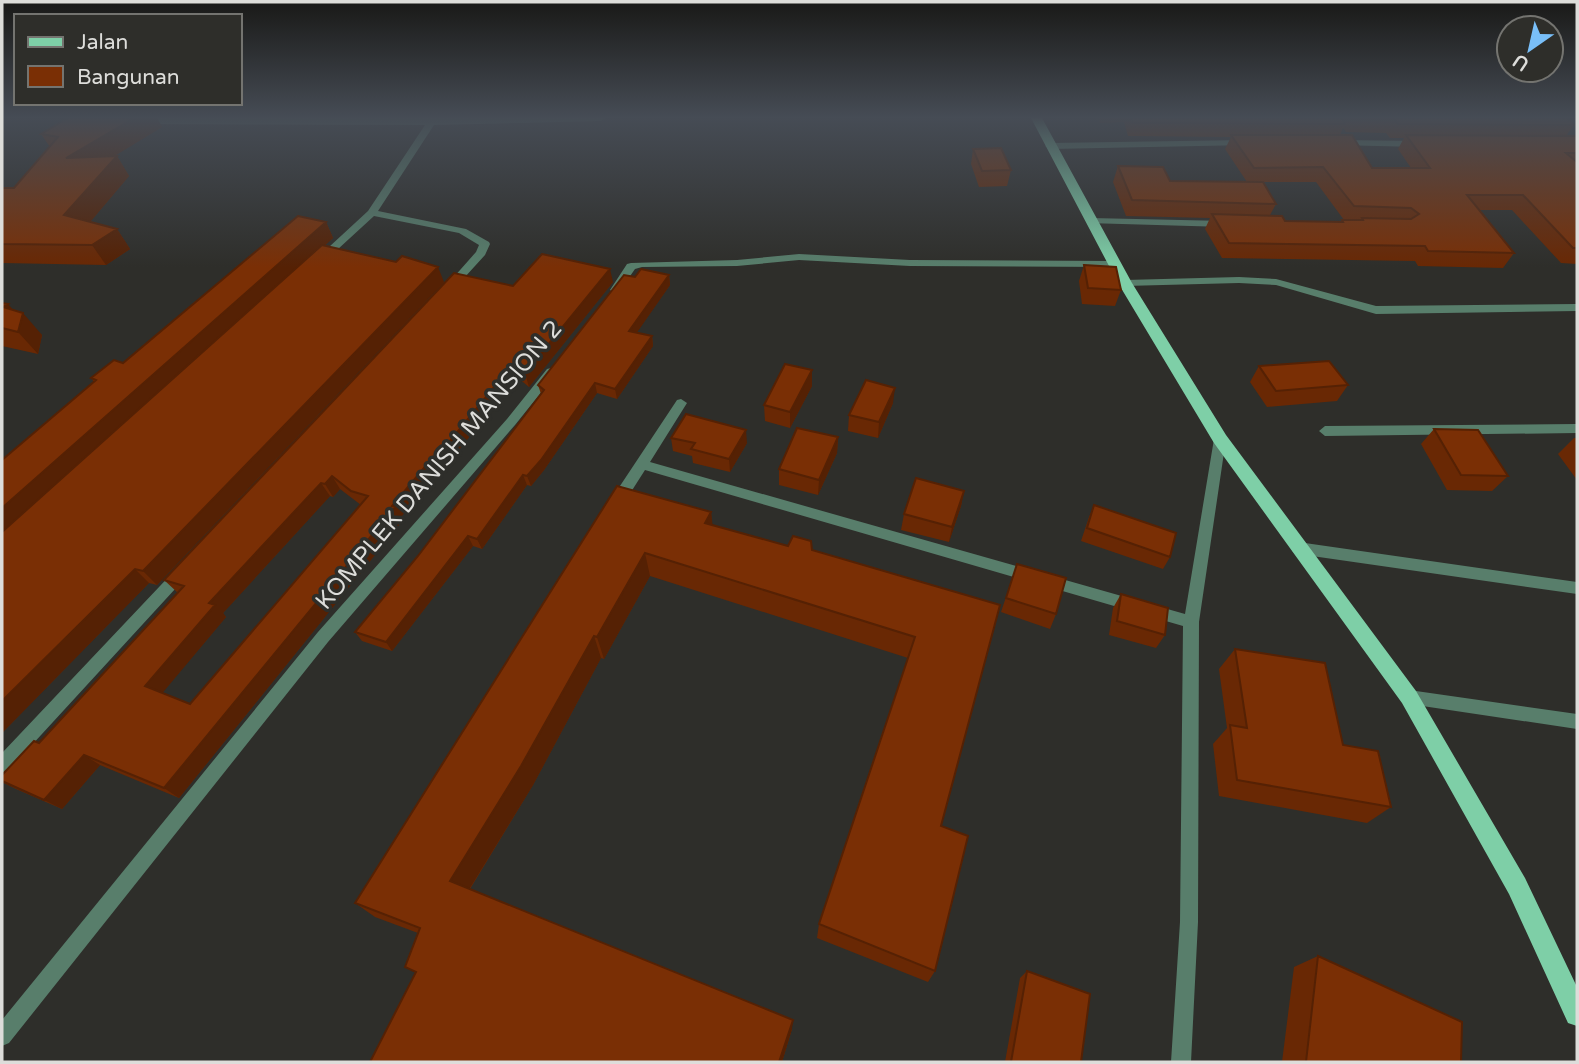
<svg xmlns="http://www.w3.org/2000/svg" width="1579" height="1064" viewBox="0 0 1579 1064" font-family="'Varela Round',sans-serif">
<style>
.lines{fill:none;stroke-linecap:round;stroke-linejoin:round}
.street{fill:#587e6b;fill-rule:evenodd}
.primary{fill:#7ecfa7;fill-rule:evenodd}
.wall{fill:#692804;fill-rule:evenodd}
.shaded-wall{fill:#552104}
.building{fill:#7a2f05;stroke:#552104;stroke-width:2;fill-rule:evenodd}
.labels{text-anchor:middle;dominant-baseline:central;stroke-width:7;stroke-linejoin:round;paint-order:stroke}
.street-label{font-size:24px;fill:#ddddda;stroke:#2e2e2a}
</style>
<rect width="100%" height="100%" fill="#2e2e2a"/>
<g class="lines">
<path class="street" d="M605,118L601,121L434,125L378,211L466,229L489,242L490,244L485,255L454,289L450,290L445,287L476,252L479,245L459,233L374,216L325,261H317L316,259L368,211L425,125L139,124L135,121L139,118Z
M1245,140L1250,143L1248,145L1050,149L1045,146L1050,143Z
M1339,140L1420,141L1425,144L1420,147L1336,145L1334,143Z
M1091,218L1226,221L1231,224L1226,227L1087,223L1086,221Z
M799,254L910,260L1114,261L1119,264L1114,267L910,266L799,260L737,266L642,267L635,269L619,292L615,293L610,290L627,264L631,263L737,260Z
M1239,277L1276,279L1376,306L1577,304V311L1376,314L1276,285L1239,283L1125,286L1120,283L1125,280Z
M551,368L557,372L555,375L515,425L328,642L9,1043L2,1046V1020L318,632L507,419L547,369Z
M681,399L687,403L650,462L1185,614L1214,439L1215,436H1225L1226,439L1199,622L1198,922L1191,1062H1171L1180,922L1183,626L645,470L622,506H612L610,502L612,498L677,400Z
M1577,424V433L1325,436L1319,431L1325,426Z
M1298,542L1577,582V594L1298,554L1293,552L1291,548L1293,544Z
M182,566L187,568L189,572L187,576L8,771L2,773V753L177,568Z
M1409,690L1577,714V729L1409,704L1403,702L1401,697L1403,692Z"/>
<path class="primary" d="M1031,118H1042L1132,283L1226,435L1416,691L1525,878L1577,987V1026L1568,1023L1509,894L1402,703L1214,443L1118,283Z"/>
</g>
<path class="wall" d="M68,118H157L162,127L114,156H117L129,176L90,222L117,229L130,249L106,265L2,263V188H14L50,147L41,134Z
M1098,118H1568L1574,125L1566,136H1577V264L1561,263L1512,210H1479L1514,253L1503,268L1418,266L1415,261L1222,258L1205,229L1210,218L1126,216L1113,182L1118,166L1170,181L1247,182L1225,149L1231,137L1128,136L1124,122L1100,123ZM1343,128L1346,132L1386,133L1390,138H1404L1398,149L1411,168H1372L1340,135ZM1263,182H1316L1344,220H1342L1341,222L1285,221L1270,215L1276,204Z
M973,149L1011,170L1007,186L979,187L971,164Z
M326,222L333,238L324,246L444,282L157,585L149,583L2,733V460L94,382L91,378L123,363Z
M1084,265L1121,290L1115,306L1082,304L1079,281Z
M669,275L670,285L637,332L652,336L653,346L617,399L597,393L544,470L531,486L527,485L482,549L473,546L392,651L362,641L355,632L418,556L541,394L538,385L635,277Z
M613,282L529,387L517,377L438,476L435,475L401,517L403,520L179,798L100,765L62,809L16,789L2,782L39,743L178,593L164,580L513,286ZM340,489L361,505L190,704L162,693L226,617L223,613L330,496L333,497Z
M2,303L13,310L42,335L38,354L2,346Z
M1259,366L1348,385L1337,401L1267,407L1250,382Z
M812,370V386L790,428L765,421L764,405Z
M893,403L878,438L848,431L849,415Z
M1434,429L1508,476L1492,491L1447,490L1421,444Z
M838,437L837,453L818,495L779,485V469Z
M671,438L747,443L730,472L693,463L692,456L673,451Z
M1574,438H1577V480L1558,454Z
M617,486L711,512L712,525L788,546L812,550L1000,605L941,826L935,971L928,982L817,938L819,924L908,658L650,576L604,659L601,658L533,785L470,889L792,1029L782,1062H370L416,973L405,967L418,933L375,917L355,903Z
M964,491L961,506L949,542L901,530L904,514Z
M1094,505L1170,557L1163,569L1081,541L1089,517Z
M1017,564L1056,614L1050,629L1001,612Z
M1121,594L1165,635L1156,648L1109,635L1113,608Z
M1235,649L1343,745L1391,807L1367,823L1219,796L1213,744L1227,728L1219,669Z
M1318,956L1461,1062H1282L1294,967Z
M1027,971L1081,1062H1005L1020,978Z"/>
<path class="shaded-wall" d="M134,118H157L162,127L80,177L66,158Z
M117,156L129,176L79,235L64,215Z
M326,222L333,238L2,538V508Z
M117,229L130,249L106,265L92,245Z
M438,267L444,282L157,585L143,571Z
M610,269L613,282L529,387L525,373Z
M669,275L670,285L631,341L629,331Z
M8,304L22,320L23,313L42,335L38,354L18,332L3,307Z
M652,336L653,346L617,399L615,389Z
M513,364L517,377L438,476L432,463Z
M812,370V386L790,428V412Z
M595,383L597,393L544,470L531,486L527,476Z
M895,388L893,403L878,438L879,422Z
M746,430L747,443L730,472L729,459Z
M838,437L837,453L818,495L819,480Z
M429,462L435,475L401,517L403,520L179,798L164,788L392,506Z
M523,475L527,485L482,549L477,539Z
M332,476L340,489L333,497L325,484Z
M321,483L330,496L223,613L226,617L159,697L145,686L209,603Z
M964,491L961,506L949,542L952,527Z
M711,512L714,536L705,523Z
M468,536L473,546L392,651L386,642Z
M645,553L650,576L604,659L597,637Z
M135,569L149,583L2,733V701Z
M594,636L601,658L533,785L465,896L450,881Z
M84,755L100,765L62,809L44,800Z
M793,1020L792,1029L782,1062H779Z"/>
<path class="building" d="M68,118H134L66,158L117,156L64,215L117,229L92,245L2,244V188H14L58,137L41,134Z
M1131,118H1342L1345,124L1133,123Z
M1394,118H1568L1574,125L1398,124Z
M1231,135H1352L1372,168H1430L1406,135L1577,136V153H1566L1577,162V248H1573L1523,195H1467L1514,253L1428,251L1425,246L1229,243L1212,214L1282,216L1285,221L1343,222L1342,220H1363L1362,218L1411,219L1419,214L1411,208L1354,206L1323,167L1254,168Z
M1001,148L1011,170L982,171L973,149Z
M1118,166L1163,167L1170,181L1263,182L1276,204L1132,200Z
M298,216L326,222L2,508V460L96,380L91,378L114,360L123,363Z
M322,245L396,262L402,256L438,267L143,571L135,569L2,701V532Z
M542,254L610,269L525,373L513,364L432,463L429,462L392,506L395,507L164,788L84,755L44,800L2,781V775L34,741L39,743L184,586L164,580L454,273L513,286ZM332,476L351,491L368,496L190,704L145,686L215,605L209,603L321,483L325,484Z
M1084,265L1116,267L1121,290L1088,288Z
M641,269L669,275L629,331L652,336L615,389L595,383L541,460L527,476L523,475L477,539L468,536L386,642L355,632L418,556L544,390L538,385L624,275L635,277Z
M2,303L8,304L3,307L23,313L18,332L2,328Z
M1329,361L1348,385L1276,391L1259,366Z
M785,364L812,370L790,412L764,405Z
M866,380L895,388L879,422L849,415Z
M686,414L746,430L729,459L691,449L695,443L671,438Z
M797,428L838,437L819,480L779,469Z
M1434,429L1478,430L1508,476L1461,475Z
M916,478L964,491L952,527L904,514Z
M617,486L711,512L705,523L788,546L793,536L811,541L812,550L1000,605L941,826L968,836L935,971L819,924L915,637L645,553L597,637L594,636L521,766L450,881L793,1020L779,1062H370L416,972L405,967L420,928L355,903Z
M1094,505L1176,533L1170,557L1087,528Z
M1017,564L1066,578L1056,614L1006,598Z
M1121,594L1168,608L1165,635L1117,621Z
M1235,649L1325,663L1343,745L1378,751L1391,807L1237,780L1230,725L1247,728Z
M1318,956L1462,1022L1461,1062H1306Z
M1027,971L1090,994L1081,1062H1011Z"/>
<linearGradient id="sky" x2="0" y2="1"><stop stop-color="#191917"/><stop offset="0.44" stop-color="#464c55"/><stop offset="1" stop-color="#464c55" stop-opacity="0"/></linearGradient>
<rect width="1579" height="267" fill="url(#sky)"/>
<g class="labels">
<g class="street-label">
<text transform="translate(439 465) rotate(-50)">KOMPLEK DANISH MANSION 2</text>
</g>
</g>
<rect width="1579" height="1064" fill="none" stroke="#ddddda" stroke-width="7"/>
<rect x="14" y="14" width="228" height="91" fill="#2e2e2a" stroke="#747470" stroke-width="2"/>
<rect x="28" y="37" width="35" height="10" fill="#7ecfa7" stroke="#747470" stroke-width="2"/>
<text x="77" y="49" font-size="21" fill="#ddddda">Jalan</text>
<rect x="28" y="66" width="35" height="21" fill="#7a2f05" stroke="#747470" stroke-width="2"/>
<text x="77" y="84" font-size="21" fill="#ddddda">Bangunan</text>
<g transform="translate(1530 49) rotate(214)"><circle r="33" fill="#2e2e2a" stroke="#747470" stroke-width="2"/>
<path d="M0-5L12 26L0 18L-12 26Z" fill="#79bff8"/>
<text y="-10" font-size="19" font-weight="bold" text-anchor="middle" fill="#ddddda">U</text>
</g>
</svg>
